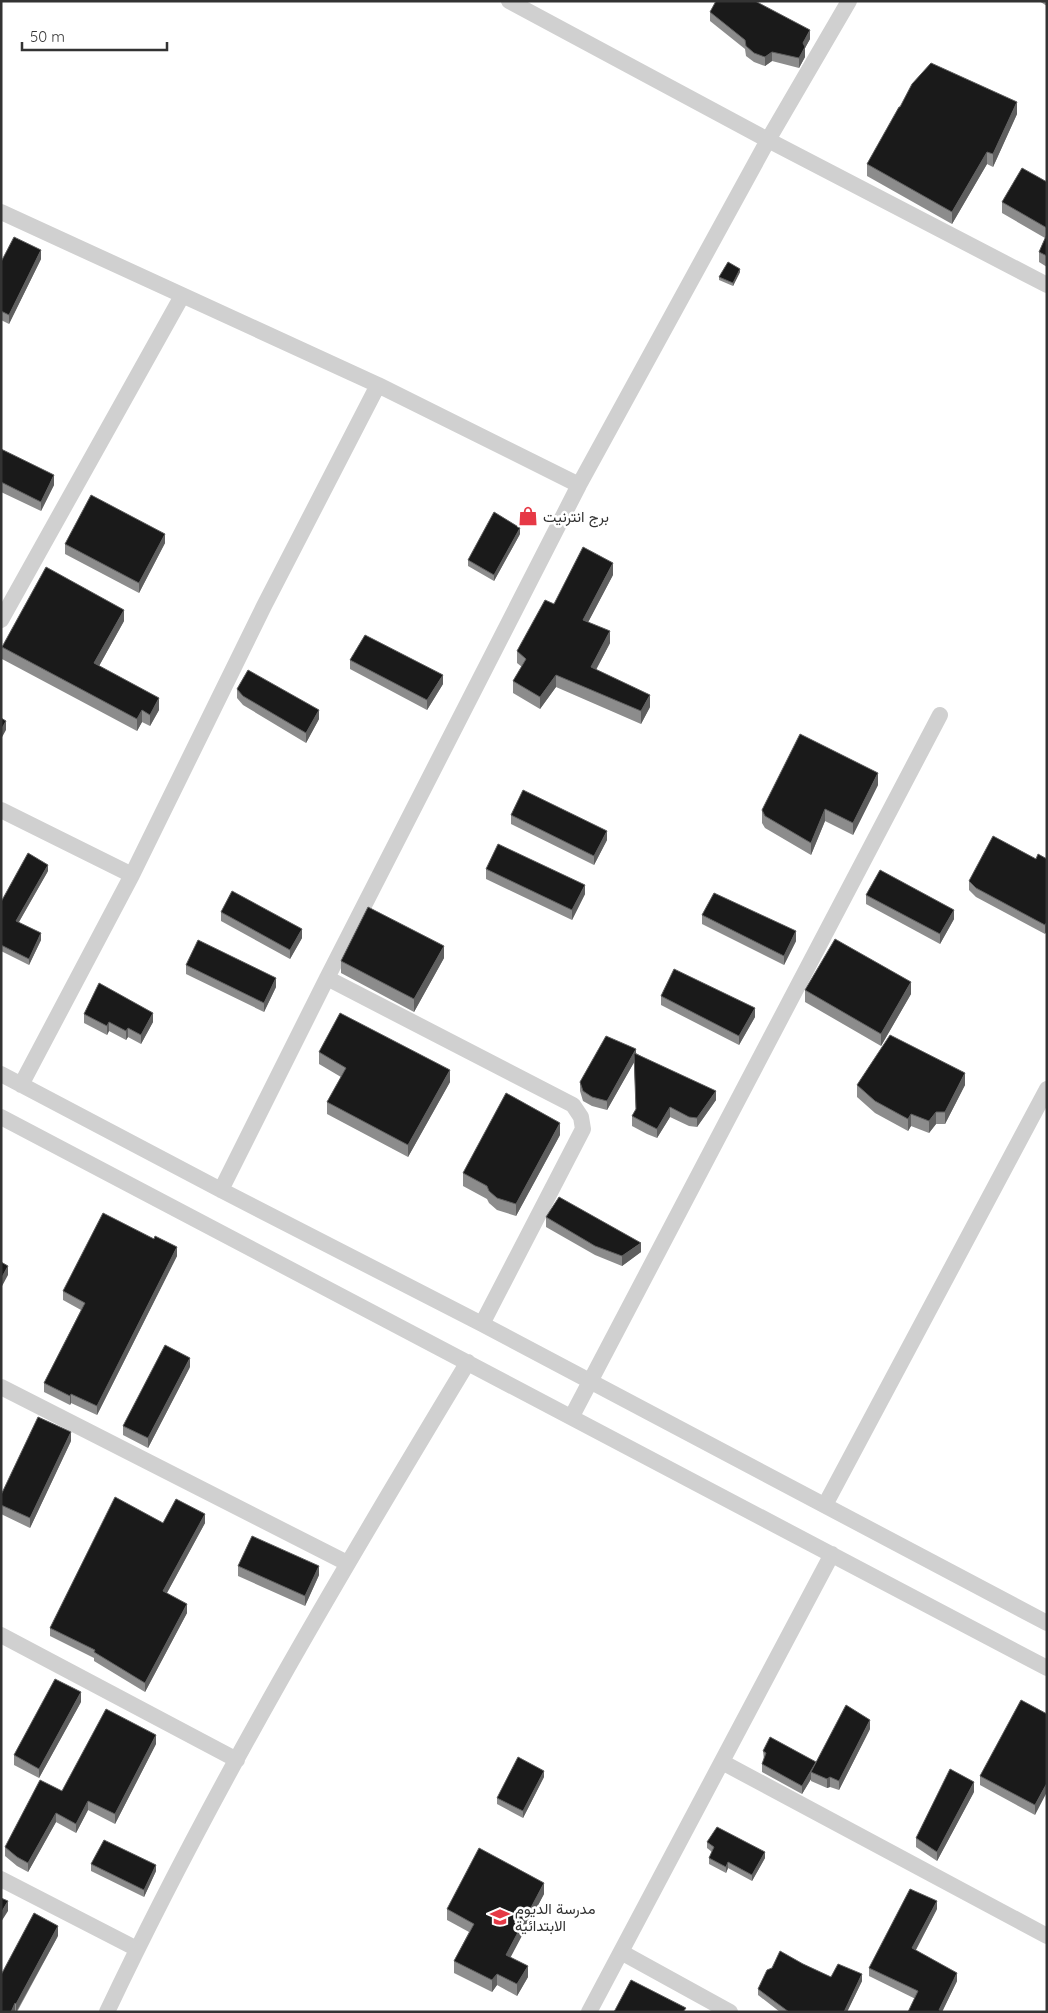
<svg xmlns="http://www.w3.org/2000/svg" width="1048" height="2013" viewBox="0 0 1048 2013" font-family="Quicksand,Vazirmatn,sans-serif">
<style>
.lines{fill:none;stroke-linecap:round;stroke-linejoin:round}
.street{stroke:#d0d0d0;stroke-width:16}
.wall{fill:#8c8c8c}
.shaded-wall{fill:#5f5f5f}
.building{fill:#1a1a1a;stroke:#5f5f5f}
.labels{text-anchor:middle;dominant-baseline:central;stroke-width:5;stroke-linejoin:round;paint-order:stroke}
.poi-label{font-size:15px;fill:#333;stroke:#fff;text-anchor:start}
</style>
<rect width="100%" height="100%" fill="#fff"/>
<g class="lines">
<path class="street" d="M509,1L768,140L1047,285
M1,212L378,385
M1,620L182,296
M1,810L132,875
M327,978L573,1105L581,1117L583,1129L482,1324
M1,1074L221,1190L482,1324L1047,1623
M21,1085L132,875L264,606L378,385L579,485
M1,1117L1047,1668
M221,1190L327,978L579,485L768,140L849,1
M1,1387L347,1563
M572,1416L940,715
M825,1505L1047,1089
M1,1635L237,1760
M722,1762L1047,1936
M1,1879L137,1949
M621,1952L730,2012
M107,2012C213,1788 340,1574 468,1362
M589,2012L832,1554"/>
</g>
<path class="wall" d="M1039,1H1047V6Z
M710,12L810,39L805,48V57L799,68L772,61L765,66L754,62L746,56L745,49L710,21Z
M900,107L1017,114L993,167L987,164L952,224L867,176V164Z
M1047,182V267L1039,262V252L1045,238L1002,213V202Z
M41,259L9,324L1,320V262Z
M740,272L733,286L719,280V277Z
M1,449L54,485L41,511L1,492Z
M520,534L494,581L468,566V560Z
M165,543L139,593L65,554V544Z
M613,575L588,622L610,643L596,670L650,707L641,724L556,687L540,709L513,693V681L522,667L517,663V651L554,604Z
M124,621L99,666L159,710L150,726L142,722L137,731L2,659V647Z
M350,660L443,684L427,710L350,669Z
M237,689L319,719L306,743L243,705L237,698Z
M878,785L853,835L825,821L811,855L765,828L762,823V810Z
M511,815L607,840L594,865L511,824Z
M1036,859H1047L1045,934L976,897L969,890V881Z
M486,869L585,894L572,920L486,879Z
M48,871L19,922L41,940L29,965L1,951V902Z
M866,895L954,919L940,944L866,904Z
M221,912L302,938L290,959L221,921Z
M702,915L796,941L784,965L702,924Z
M444,958L414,1012L341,973V961Z
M186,965L276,987L264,1012L186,974Z
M805,990L911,994L881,1046L805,1002Z
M661,996L755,1017L739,1045L661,1005Z
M84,1014L153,1022L141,1044L128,1037L126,1040L109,1031L107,1035L84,1023Z
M319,1052L450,1082L408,1157L327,1114V1102L341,1077L319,1064Z
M636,1053L716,1100L697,1127L689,1126L670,1117L657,1138L647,1134L632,1126V1116L636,1110L634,1062L607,1110L592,1106L583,1101L580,1091V1082Z
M857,1085H965L945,1124H936L929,1133L911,1126L908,1131L875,1113L857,1097Z
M560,1135L516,1216L497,1210L489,1203L487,1199L463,1186V1173Z
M546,1217L641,1252L622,1266L595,1255L546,1227Z
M154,1239L177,1256L97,1415L71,1403L70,1405L44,1392V1383L81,1310L63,1300V1291Z
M190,1367L148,1448L123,1435V1426Z
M71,1441L30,1528L1,1514V1495Z
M163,1523H205L167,1593L187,1613L145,1692L94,1661V1658L50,1636V1628Z
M238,1566L319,1575L305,1606L238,1576Z
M81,1702L39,1778L14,1765V1755Z
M1047,1714L1035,1815L980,1785V1776Z
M870,1729L839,1790L830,1787L827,1788L811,1781V1779L802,1794L762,1772V1764L764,1760L763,1751L816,1762Z
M156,1744L115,1824L88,1810L76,1833L56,1822L28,1872L17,1866L5,1856V1847L62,1791Z
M544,1777L523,1818L497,1804V1798Z
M974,1792L937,1861L916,1847V1838Z
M707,1842L765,1858L752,1881L728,1868L726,1873L709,1864V1858L712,1852L707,1848Z
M91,1864L156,1871L144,1897L91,1871Z
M544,1894L510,1957L528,1977L517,1996L497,1985L492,1992L454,1973V1961L469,1932L447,1920V1909Z
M937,1909L916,1950L957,1981L942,2012L869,1976V1968Z
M58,1936L17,2012H1Z
M803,1964L831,1977L862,1981L847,2012H780L758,1995V1989Z"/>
<path class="shaded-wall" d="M810,30V39L805,48V57L799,68V58L803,43Z
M772,52V61L765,66V57Z
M1017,102V114L993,167V154Z
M987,152V164L952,224V212Z
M41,250V259L9,324V315Z
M740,269V272L733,286V283Z
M54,475V485L41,511V502Z
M520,528V534L494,581V575Z
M165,534V543L139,593V583Z
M613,563V575L583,632V620Z
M124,610V621L94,675V663Z
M610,631V643L591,679V667Z
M443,675V684L427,710V700Z
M556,675V687L540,709V697Z
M650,695V707L641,724V711Z
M159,698V710L150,726V715Z
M142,710V722L137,731V719Z
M319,710V719L306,743V733Z
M6,721V730L1,739V730Z
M878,773V785L853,835V823Z
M825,809V821L811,855V843Z
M607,831V840L594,865V856Z
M48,865V871L16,927V921Z
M585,885V894L572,920V910Z
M954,910V919L940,944V934Z
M1047,922V931L1045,934V925Z
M302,929V938L290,959V950Z
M796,931V941L784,965V956Z
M41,933V940L29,965V959Z
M444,946V958L414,1012V999Z
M276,978V987L264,1012V1003Z
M911,982V994L881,1046V1034Z
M755,1008V1017L739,1045V1036Z
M153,1013V1022L141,1044V1035Z
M109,1022V1031L107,1035V1026Z
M128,1028V1037L126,1040V1031Z
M636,1049V1059L607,1110V1101Z
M450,1070V1082L408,1157V1145Z
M965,1073V1085L945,1124V1112Z
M716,1091V1100L697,1127V1118Z
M670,1107V1117L657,1138V1129Z
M936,1112V1124L929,1133V1121Z
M911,1114V1126L908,1131V1119Z
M560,1123V1135L516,1216V1204Z
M641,1243V1252L622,1266V1256Z
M177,1247V1256L97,1415V1406Z
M8,1266V1275L1,1288V1279Z
M190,1358V1367L148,1448V1438Z
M71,1394V1403L70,1405V1396Z
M71,1432V1441L30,1528V1518Z
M205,1514V1523L163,1600V1591Z
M319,1566V1575L305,1606V1596Z
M187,1604V1613L145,1692V1683Z
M81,1692V1702L39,1778V1769Z
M870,1720V1729L839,1790V1781Z
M156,1735V1744L115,1824V1814Z
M817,1762L811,1772V1779L802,1794V1786Z
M544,1771V1777L523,1818V1811Z
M830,1777V1787L827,1788V1779Z
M974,1782V1792L937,1861V1852Z
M1047,1783V1792L1035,1815V1805Z
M88,1801V1810L76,1833V1824Z
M56,1813V1822L28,1872V1863Z
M765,1852V1858L752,1881V1875Z
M728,1862V1868L726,1873V1867Z
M156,1865V1871L144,1897V1890Z
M544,1883V1894L506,1966V1955Z
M8,1901V1911L1,1922V1913Z
M937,1901V1909L912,1957V1948Z
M58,1926V1936L16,2012V2004Z
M528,1966V1977L517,1996V1984Z
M957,1973V1981L942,2012L939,2010Z
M497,1974V1985L492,1992V1980Z
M862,1974V1981L847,2012H844Z
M15,2003V2012H11Z"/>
<path class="building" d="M716,1H755L810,30L803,43L805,47L799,58L772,52L765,57L754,53L746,46L745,40L710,12Z
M931,63L1017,102L993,154L987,152L952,212L867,164L899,107H900L912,84Z
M1022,168L1047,182V228L1002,202Z
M1047,234V256L1039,252Z
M14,237L41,250L9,315L1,311V262Z
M728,262L740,269L733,283L719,277Z
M1,449L54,475L41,502L1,482Z
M91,495L165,534L139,583L65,544Z
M494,512L520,528L494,575L468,560Z
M583,547L613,563L583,620L610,631L591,667L650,695L641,711L556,675L540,697L513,681L526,659L517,651L545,600L554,604Z
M46,567L124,610L94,663L159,698L150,715L142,710L137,719L2,647Z
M365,635L443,675L427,700L350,660Z
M248,670L319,710L306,733L243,696L237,689Z
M1,718L6,721L1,730Z
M800,734L878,773L853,823L825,809L811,843L765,816L762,810Z
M523,790L607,831L594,856L511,815Z
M993,836L1036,859L1038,854L1047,859V922L1045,925L976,888L969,881Z
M498,844L585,885L572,910L486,869Z
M28,853L48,865L16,921L41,933L29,959L1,945V902Z
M880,870L954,910L940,934L866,895Z
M232,891L302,929L290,950L221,912Z
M714,893L796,931L784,956L702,915Z
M368,907L444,946L414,999L341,961Z
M835,939L911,982L881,1034L805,990Z
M198,940L276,978L264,1003L186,965Z
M674,969L755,1008L739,1036L661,996Z
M99,983L153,1013L141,1035L128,1028L126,1031L109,1022L107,1026L84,1014Z
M340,1013L450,1070L408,1145L327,1102L346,1068L319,1052Z
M890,1035L965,1073L945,1112H936L929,1121L911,1114L908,1119L875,1101L857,1085Z
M606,1036L636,1049L607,1101L592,1097L583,1091L580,1082Z
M634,1053L716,1091L697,1118L689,1117L670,1107L657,1129L647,1124L632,1116L636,1109Z
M506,1093L560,1123L516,1204L497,1198L489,1191L487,1186L463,1173Z
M559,1197L641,1243L622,1256L595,1246L546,1217Z
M103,1213L154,1239L155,1236L177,1247L97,1406L71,1394L70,1396L44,1383L85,1303L63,1291Z
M1,1262L8,1266L1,1279Z
M165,1345L190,1358L148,1438L123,1426Z
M38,1417L71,1432L30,1518L1,1505V1495Z
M115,1497L163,1523L176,1499L205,1514L163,1591L187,1604L145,1683L94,1652L95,1650L50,1628Z
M252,1536L319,1566L305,1596L238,1566Z
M55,1679L81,1692L39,1769L14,1755Z
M1021,1700L1047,1714V1783L1035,1805L980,1776Z
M846,1705L870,1720L839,1781L830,1777L827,1779L811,1772Z
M106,1709L156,1735L115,1814L88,1801L76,1824L56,1813L28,1863L17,1857L5,1847L40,1780L62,1791Z
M770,1737L816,1762L802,1786L762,1764L766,1753L763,1751Z
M518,1757L544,1771L523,1811L497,1798Z
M950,1769L974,1782L937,1852L916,1838Z
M717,1827L765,1852L752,1875L728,1862L726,1867L709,1858L714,1847L707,1842Z
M104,1840L156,1865L144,1890L91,1864Z
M479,1848L544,1883L506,1955L528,1966L517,1984L497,1974L492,1980L454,1961L474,1924L447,1909Z
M910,1889L937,1901L912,1948L957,1973L939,2010L943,2012H908L918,1991L869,1968Z
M1,1898L8,1901L1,1913Z
M34,1913L58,1926L16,2004L15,2003L11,2012H1V1975Z
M780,1951L803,1964L831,1977L838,1964L862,1974L844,2012H789L758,1989L767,1970L772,1968Z
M631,1980L686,2008L683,2012H614Z"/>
<defs>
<symbol id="shop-bare" viewBox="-9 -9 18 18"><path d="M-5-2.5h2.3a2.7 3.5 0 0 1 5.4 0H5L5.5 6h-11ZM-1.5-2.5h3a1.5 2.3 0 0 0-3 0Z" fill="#e63946" stroke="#fff" stroke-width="2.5" paint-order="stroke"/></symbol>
<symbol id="school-bare" viewBox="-9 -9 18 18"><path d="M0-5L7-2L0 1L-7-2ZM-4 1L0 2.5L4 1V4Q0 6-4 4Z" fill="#e63946" stroke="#fff" stroke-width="2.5" paint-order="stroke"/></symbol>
</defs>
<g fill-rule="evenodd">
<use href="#shop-bare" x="514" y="502" width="28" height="28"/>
<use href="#school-bare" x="486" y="1903" width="28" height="28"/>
</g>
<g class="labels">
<g class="poi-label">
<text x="543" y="516">برج انترنيت</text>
<text x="515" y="1908">مدرسة الديوم<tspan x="515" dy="17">الابتدائية</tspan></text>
</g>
</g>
<rect width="1048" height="2013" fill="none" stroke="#333333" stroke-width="5"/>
<path d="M22 42v8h145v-8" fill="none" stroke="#333333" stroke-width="2.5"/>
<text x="30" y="42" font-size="15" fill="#333333" stroke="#ffffff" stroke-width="4" paint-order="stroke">50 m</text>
</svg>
